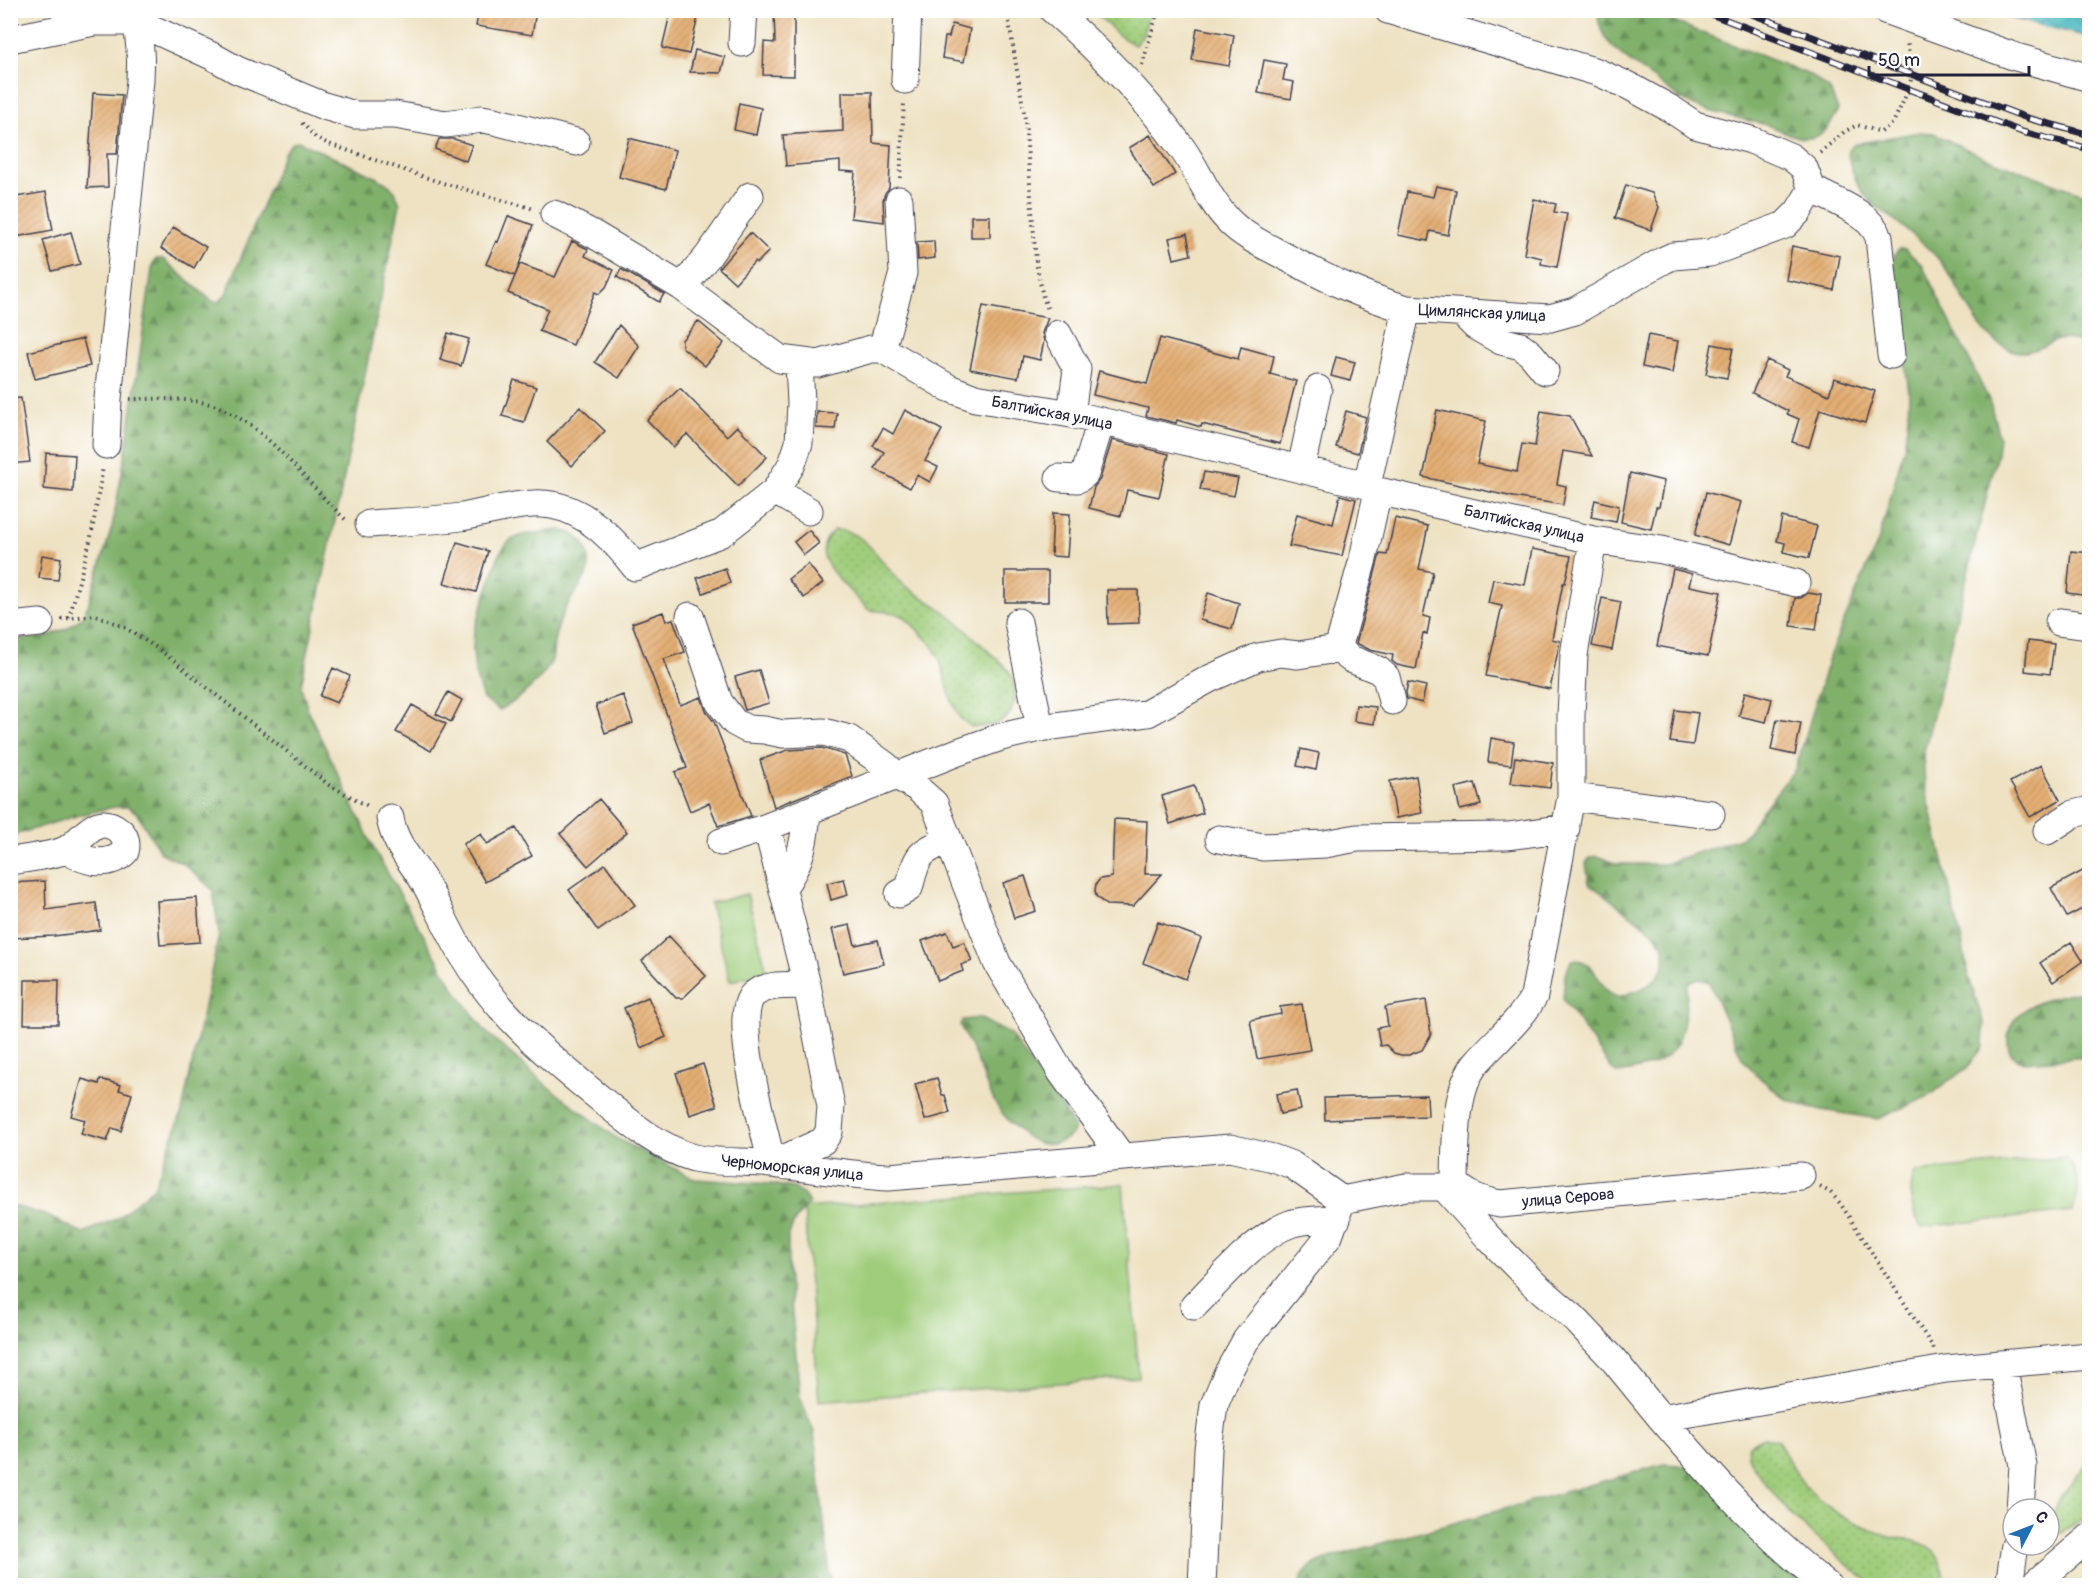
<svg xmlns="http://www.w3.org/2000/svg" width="2100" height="1596" viewBox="0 0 2100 1596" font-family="Pangolin,sans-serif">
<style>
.grass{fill:url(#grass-dots);stroke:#61785b;stroke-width:1.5}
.forest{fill:url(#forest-firs);stroke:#516953;stroke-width:1.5}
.garden{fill:#a0cd7b;stroke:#61785b;stroke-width:1.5}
.water{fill:url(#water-waves);stroke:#386f7f;stroke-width:1.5}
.building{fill:url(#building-hatch)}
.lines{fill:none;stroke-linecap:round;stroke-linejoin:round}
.minor-casing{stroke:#413f4f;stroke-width:29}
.path{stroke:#413f4f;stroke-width:4;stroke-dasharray:1.5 4.5;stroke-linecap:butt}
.minor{stroke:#fff;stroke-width:27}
.rail-casing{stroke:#22223b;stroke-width:7}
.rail{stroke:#fff;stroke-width:4.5;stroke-dasharray:14;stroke-linecap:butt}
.labels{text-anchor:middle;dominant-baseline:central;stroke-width:6;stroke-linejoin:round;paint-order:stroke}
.street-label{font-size:16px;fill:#22223b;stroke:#fff}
</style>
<defs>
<pattern id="grass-dots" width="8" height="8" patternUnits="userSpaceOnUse" patternTransform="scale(1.5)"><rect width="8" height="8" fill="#a0cd7b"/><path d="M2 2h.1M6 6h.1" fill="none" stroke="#8ab06b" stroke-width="1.8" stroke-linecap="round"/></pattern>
<pattern id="forest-firs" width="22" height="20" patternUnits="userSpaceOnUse" patternTransform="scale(1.5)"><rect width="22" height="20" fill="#80b06b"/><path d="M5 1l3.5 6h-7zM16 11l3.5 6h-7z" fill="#688f59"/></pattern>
<pattern id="water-waves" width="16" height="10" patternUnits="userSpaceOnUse" patternTransform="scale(1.5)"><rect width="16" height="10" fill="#4dbcc3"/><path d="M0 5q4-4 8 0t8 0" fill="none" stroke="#4098a0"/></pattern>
<pattern id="building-hatch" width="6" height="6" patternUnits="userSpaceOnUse" patternTransform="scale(1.5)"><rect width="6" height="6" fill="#e4af75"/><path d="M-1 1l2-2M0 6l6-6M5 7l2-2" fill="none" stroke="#c39666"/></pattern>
</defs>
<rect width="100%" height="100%" fill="#fff"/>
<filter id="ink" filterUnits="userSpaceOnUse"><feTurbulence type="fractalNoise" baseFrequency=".0167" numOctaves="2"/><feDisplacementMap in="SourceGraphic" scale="12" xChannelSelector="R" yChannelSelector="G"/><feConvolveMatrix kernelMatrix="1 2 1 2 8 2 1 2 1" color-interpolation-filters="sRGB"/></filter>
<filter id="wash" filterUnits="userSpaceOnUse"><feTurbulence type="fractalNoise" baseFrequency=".008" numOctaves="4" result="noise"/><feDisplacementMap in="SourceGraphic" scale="24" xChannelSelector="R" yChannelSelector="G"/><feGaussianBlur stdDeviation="1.35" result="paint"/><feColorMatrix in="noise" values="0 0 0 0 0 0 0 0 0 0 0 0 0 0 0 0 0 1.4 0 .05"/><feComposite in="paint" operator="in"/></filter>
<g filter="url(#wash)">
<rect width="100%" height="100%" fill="#eee2c3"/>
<path class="grass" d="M1093,11H1150L1142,37L1135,45L1121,37Z
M834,530C867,529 881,565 903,584C915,594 929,600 941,609C958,622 974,637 989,652C997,659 1009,668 1013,679C1016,688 1016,698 1013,706C1008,725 989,726 972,727L960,718L952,702L939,657L931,644L905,617L896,613L869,610C860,602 851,592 842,583C827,566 813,550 834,530Z
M1764,1437L1778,1441C1787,1456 1798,1480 1810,1492C1830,1511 1860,1527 1886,1535C1900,1539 1918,1539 1930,1548C1939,1555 1947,1574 1944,1585H1876L1858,1574L1793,1517L1761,1478L1747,1456L1749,1445Z
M2089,1460V1516L2061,1532L2053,1533L2049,1522L2060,1498Z"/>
<path class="forest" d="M1598,11H1647L1812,76L1830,90L1838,110C1834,120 1825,134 1815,137C1798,142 1782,129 1766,125C1739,117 1708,114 1683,100C1674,95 1665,87 1657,81C1633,63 1596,45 1598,11Z
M1919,132L1933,133L1983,157L2075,191L2089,195V344C2081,342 2066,337 2058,340C2043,345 2028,357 2011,350C1973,334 1964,291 1941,262C1930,248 1910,233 1897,222C1886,213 1874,207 1865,196C1856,183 1848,165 1848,149L1855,144Z
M298,141L376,177L389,185L395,192L400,204L301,686L308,711L374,849L454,988L485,1031L546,1085L618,1139L695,1179L771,1184L794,1188L803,1194L809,1203L794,1222L788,1237V1271L800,1397L814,1432L831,1585H11V1205L45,1215L83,1233L118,1218L154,1187L182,1112L219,935L213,890L184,864L161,853L136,812L128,807H114L76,816L11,836V641L45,637L68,628L81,618L88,606L112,527L125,456L153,263L156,259H163L212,301L219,302L226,294L284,153L291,144Z
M1900,249H1905L1922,265L1990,402L1999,437L1997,454L1923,756L1925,785L1963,946L1968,975L1984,1024L1983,1047L1968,1067L1929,1096L1878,1119L1809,1108L1786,1099L1761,1079L1742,1058L1709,982L1699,978L1688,983C1683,1043 1682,1064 1617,1073L1613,1071L1563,999L1565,975L1571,961L1576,959C1596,965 1594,974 1606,989C1609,992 1614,995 1618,997C1635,992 1658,986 1664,965C1665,960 1664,952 1664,946L1653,932L1589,883L1586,863L1590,858L1597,856L1617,864H1664L1740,838L1749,831L1758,816L1796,768L1830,654L1879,539L1904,448L1908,417L1909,392L1893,273L1894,255Z
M559,530C570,531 579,535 585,546C599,573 575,588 564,611C560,621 556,631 554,642C553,648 554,655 552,660C545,677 516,703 499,710L483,699L475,673L473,650L474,631L499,554L509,541L522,535Z
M2089,990V1057L2023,1062C2011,1056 2007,1051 2008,1037C2010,1003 2062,994 2089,990Z
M979,1018L1010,1034L1061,1105L1075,1128C1071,1137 1062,1142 1053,1144C1042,1146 1033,1142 1024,1135C993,1110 990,1092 976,1058C971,1047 965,1036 960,1025L963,1020Z
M1664,1464L1679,1465L1694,1470L1809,1586H1299C1302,1568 1314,1564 1329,1558Z"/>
<path class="garden" d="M747,894L767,972L730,981L710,903Z
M2066,1157C2080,1173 2081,1193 2072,1212L1921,1227C1910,1208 1908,1192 1915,1172Z
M1123,1184L1139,1377L819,1401L804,1208Z"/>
<path class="water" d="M1978,11H2089V37L1994,14Z"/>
<g id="blocks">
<path class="building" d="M479,10L536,12L532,35L476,26Z
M671,10H688L699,13L689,54L662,48Z
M774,10H794V76L763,75L764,42L775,43Z
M952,24L970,29L964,62L942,58L945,37H949Z
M1197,28L1234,35L1229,66L1192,60Z
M695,50L725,57L721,73L690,72Z
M1264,60L1286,64L1283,80L1294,82L1291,99L1258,93Z
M842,92H872L873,143L891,145L889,188L885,193L883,200L884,222L851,218L855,172L840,171V161L786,166L783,135L843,131Z
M93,93L122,95L117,154H107L108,187L87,188Z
M739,103L761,108L756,135L734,130Z
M1150,135L1175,174L1154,188L1129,148Z
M629,138L675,150L666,189L619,177Z
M439,139H454L472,145L466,161L435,149Z
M1626,185L1652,193L1659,207L1651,230L1615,218Z
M1436,186L1456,190L1448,235L1430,231L1428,241L1398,235L1407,192L1433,197Z
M46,192L53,230L10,238V198Z
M1534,199L1556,204L1554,212L1567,214L1557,267L1541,264L1542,258L1524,254Z
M508,216L533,225L515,276L486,264L496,241L498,242Z
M971,216H990V237H971Z
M173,227L206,247L194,268L161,248Z
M71,232L80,264L52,271L43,240Z
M750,233L769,251L757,263L755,261L735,283L719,268Z
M1187,234L1191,255L1174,259L1169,238Z
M572,241L588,249L585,256L614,270L606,287L599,294L595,292L573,345L539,331L548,309L508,293L520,264L555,277Z
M934,241L935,258L918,260L917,242Z
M1792,246L1840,256L1834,290L1786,280Z
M621,269L664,294L659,302L617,277Z
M983,306L1048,318L1042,333L1044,341L1040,360L1023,356L1018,378L970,369Z
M698,321L724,343L705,366L682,347V340Z
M619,325L639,346L619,378L595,362Z
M448,333L469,339L461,366L440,360Z
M1648,335L1678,341L1672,373L1642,367Z
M1160,338L1238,359L1241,347L1274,356L1270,374L1296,381L1280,444L1202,424L1201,427L1177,420L1176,423L1146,416L1148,408L1093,395L1099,371L1147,384Z
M83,339L90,366L35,379L28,352Z
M1712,344L1733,348L1727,378L1706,374Z
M1336,357L1355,362L1350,381L1331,376Z
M1767,360L1788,370L1785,376L1829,395L1834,378L1875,391L1865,423L1820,409L1809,447L1792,442L1799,419L1787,414L1788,411L1752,393Z
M514,380L536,387L524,422L502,416Z
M680,388L727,436L737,426L767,457L738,486L687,434L673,447L647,420Z
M21,398L30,462L10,464V399Z
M580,407L605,431L572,466L547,442Z
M905,410L942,430L925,461L938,467L930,482L917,475L910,488L875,469L884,452L873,446L883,428L893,434Z
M1437,410L1486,421L1477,464L1517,472L1522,444L1535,446L1541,411L1570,416L1592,456L1563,451L1557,484L1566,486L1563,505L1513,497L1423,477Z
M1346,411L1366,417L1358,453L1336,447Z
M817,412L837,413L835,429L816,428Z
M1112,440L1169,454L1159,497L1127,490L1121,516L1089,508L1094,487L1100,479Z
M46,453L75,455L73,492L44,489Z
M1204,472L1238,478L1234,496L1200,490Z
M1630,473L1664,481L1659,507H1656L1651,529L1621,522Z
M1706,492L1741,502L1729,545L1695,535Z
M1340,495L1356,499L1342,556L1289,546L1297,514L1333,524Z
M1595,500L1619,506L1616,522L1591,517Z
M1053,513L1070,514L1067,557L1051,556Z
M1782,517L1817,526L1809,558L1783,552L1785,543L1777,541Z
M1395,518L1428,526L1419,569L1433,572L1423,616L1430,618L1427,634L1423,633L1416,669L1397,665L1392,661L1393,655L1370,650L1356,643L1380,554L1387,555Z
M809,530L819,543L804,555L794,542Z
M457,542L488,551L476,592L444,583Z
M1532,549L1571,556L1565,583H1563L1552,639L1560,641L1550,689L1486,676L1502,606L1488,603L1493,579L1525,585Z
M2071,551L2090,553V596L2067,593Z
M42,555L61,558L58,580L39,578Z
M808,564L823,583L804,598L788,579Z
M725,568L730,583L703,593L697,578Z
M1673,569L1692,574L1689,586L1721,592L1708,656L1657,646Z
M1005,571H1048V602H1005Z
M1107,590H1138L1139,623L1108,624Z
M1208,593L1239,603L1232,629L1200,620Z
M1808,593L1821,595L1816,630L1791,626L1795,598H1801Z
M1602,598L1621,602L1612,650L1592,646Z
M663,612L666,621L673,619L685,652L664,659L680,705L701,697L706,711L714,722L751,816L718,826L709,803L690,811L675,772L687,768L632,623Z
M2028,641L2054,644L2050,674L2025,671Z
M333,668L350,676L337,703L320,696Z
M759,670L769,703L745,710L735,677Z
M1408,682L1426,686L1422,703L1407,699L1406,692Z
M448,692L462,700L451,722L436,714Z
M1745,692L1772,699L1766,722L1739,716Z
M623,695L633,723L605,733L596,705Z
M412,705L446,724L431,751L396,732Z
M1356,705L1376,707L1374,724L1354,721Z
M1675,710L1698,713L1693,745L1670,742Z
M1777,719L1801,723L1795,755L1771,750Z
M1491,738L1514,742L1511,765L1488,762Z
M822,748L845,755L852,776L774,807L760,760L788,750Z
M1301,749L1319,753L1316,770L1297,766Z
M1515,757L1553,763L1550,788L1511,783Z
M2041,765L2060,800L2030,817L2010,782Z
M1416,776L1422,813L1396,818L1390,781Z
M1475,783L1481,805L1460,810L1455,788Z
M1194,786L1203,813L1170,824L1162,796Z
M599,799L627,832L588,866L560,834Z
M1114,819L1147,821L1145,874H1162L1133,906L1106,905L1096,896L1095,891L1096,884L1100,879L1112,877Z
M516,828L532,856L485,882L463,844L481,834L487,844Z
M605,864L635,905L598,931L569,890Z
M2090,867V905L2067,917L2051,888Z
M1025,876L1036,911L1014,918L1003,883Z
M844,879L848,895L831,900L827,883Z
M45,881L46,910L96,903L100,930L54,936L10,938V883Z
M197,898L200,942L160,945L157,901Z
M1158,922L1201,938L1186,979L1143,963Z
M850,925L855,945L878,940L884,964L843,973L832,929Z
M947,932L953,946L964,942L972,961L961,965L963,971L938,981L922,941Z
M669,936L706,976L683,998H676L642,961Z
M2071,942L2083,961L2053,982L2040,963Z
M25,980H59L58,1024H24Z
M648,997L666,1037L641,1048L624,1008Z
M1426,1000L1431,1034L1422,1050L1409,1055H1401L1394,1053L1386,1045L1380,1046L1377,1028L1388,1026L1385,1007Z
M1302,1004L1310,1050L1257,1059L1250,1020L1281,1014L1280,1007Z
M703,1064L717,1106L690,1115L676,1073Z
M937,1078L942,1095H945L950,1113L925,1120L915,1084Z
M82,1079L99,1084L100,1079L121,1085L119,1090L132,1094L121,1131L112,1128L107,1141L81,1134L85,1120L71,1116Z
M1297,1090L1301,1110L1280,1114L1276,1094Z
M1427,1095L1428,1116L1325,1120L1324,1098Z"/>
</g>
</g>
<g filter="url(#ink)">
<use href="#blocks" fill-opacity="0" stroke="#413f4f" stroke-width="1.5"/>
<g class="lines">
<defs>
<path id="minor" d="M1053,10C1100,51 1144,96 1181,147C1198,170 1207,198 1228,220C1240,233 1257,242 1273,250C1315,273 1360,296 1407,309L1550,318L1575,311L1664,260L1673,256L1710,253L1785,225L1798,212L1812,189L1804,168L1791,157L1751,140L1695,125L1671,109L1629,86L1597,72L1388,10
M1885,10L2016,57L2090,78
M10,39L94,22H137L212,56L237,70L324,106L355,115H395L445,124L482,119L494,121L576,142
M742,43L744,10
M905,80L908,10
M1812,189C1834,201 1869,212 1879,237L1891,355
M554,214L593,234L682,287L780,359L818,364L871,349H882L949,388L975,398L1071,414L1367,485L1378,491L1593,540L1662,550L1796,583
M682,287L708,256L750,196
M1462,313L1475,326L1501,341L1521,346L1531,354L1545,371
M1058,334L1077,369L1071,414
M882,349L903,273L899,200
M106,445L108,399L138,98C143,66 140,42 135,10
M1301,468L1318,389
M1059,478L1078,479L1085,474L1101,421
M1367,485L1407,309
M775,491L809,511
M369,524C399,522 431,521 461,517C485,513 509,505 533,504C577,501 611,535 635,567L722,533L775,491L792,464L799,443L801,403L799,363
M690,616L719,702L734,722L747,729L764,730L783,734L824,732L849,739L885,765L897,776L917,788L934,803L997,963L1061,1072L1121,1156
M1018,622L1040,728
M2059,622L2090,626
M10,626L40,623
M1338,649L1351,659L1378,670L1386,677L1392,701
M1571,797L1711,814
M390,818C395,846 412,861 426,885C442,914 455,946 474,973C508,1023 556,1063 602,1100C630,1123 659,1148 694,1158C715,1163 749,1161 772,1164C811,1168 849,1175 889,1177L1230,1148L1273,1158L1292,1165L1342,1200
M767,827L807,985L831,1106L829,1132L823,1141L772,1164
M2047,831L2073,814L2090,810
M1219,839L1263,847L1325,844L1357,838L1508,836L1566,828
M721,842L767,827L958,752L1001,737L1040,728L1148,713L1209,679L1258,657L1281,653L1298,655L1338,649L1363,559L1378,491
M10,861C23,859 56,855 65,850C83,842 95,810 120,831C126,837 127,844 125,852C107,869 84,861 66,850
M784,886C801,862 805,840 807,811
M899,894L909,888C918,855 916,854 948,840
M772,1164C766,1136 730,1012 754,994C768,983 790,986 807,985
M1455,1183C1456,1148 1453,1090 1477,1062C1496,1040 1520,1022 1534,996L1571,797V715L1574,655L1593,540
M1455,1183C1470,1197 1481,1200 1500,1204L1801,1176
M1444,1187L1487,1236L1533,1283L1574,1318L1612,1358L1661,1418L1946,1369L2090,1356
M1342,1200L1406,1187H1444L1455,1183
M1194,1306C1220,1280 1255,1237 1290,1224C1304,1219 1322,1220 1337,1219
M2003,1365L2023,1466L2020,1509
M1661,1418C1713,1478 1765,1537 1828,1586
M1202,1586L1208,1449L1214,1405L1227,1374L1246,1340L1329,1236L1342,1200
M2009,1586L2015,1545
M2032,1586L2090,1537"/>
</defs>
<use href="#minor" class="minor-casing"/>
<path class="path" d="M1007,10L1025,119L1036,262L1043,297L1049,312
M1142,65L1158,10
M302,123L316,138L329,144L436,181L534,209
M1820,153L1844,132L1857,125L1881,132L1893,123L1909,89L1912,75L1907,42
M900,178L904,102
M130,399C156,399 197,397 221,408C274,433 306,483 347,521
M69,618L91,537L103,467
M61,619L96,615L124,627L160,650L329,785L370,807
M1820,1187L1830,1192L1840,1203L1934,1349"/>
<use href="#minor" class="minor"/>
<defs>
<path id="rail" d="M1700,10L2022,132L2090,149
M1741,10L2027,118L2090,135"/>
</defs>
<use href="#rail" class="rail-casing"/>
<use href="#rail" class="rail"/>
</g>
</g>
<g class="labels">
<g class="street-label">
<text transform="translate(1482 313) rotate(3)">Цимлянская улица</text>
<text transform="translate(1052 413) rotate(11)">Балтийская улица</text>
<text transform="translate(1524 524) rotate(13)">Балтийская улица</text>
<text transform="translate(792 1168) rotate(6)">Черноморская улица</text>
<text transform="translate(1568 1198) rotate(-5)">улица Серова</text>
</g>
</g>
<rect width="2100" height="1596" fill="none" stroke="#fff" stroke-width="36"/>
<g transform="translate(2031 1527) rotate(48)"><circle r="28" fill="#ffffff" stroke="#a7a7b1" stroke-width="1.5"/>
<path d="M0-4.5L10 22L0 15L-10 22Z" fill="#1f6fb2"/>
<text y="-9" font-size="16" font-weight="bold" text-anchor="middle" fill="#22223b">С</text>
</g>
<path d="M1869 66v9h160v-9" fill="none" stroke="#22223b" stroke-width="3"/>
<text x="1878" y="66" font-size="18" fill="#22223b" stroke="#ffffff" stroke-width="4.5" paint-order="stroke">50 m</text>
</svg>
